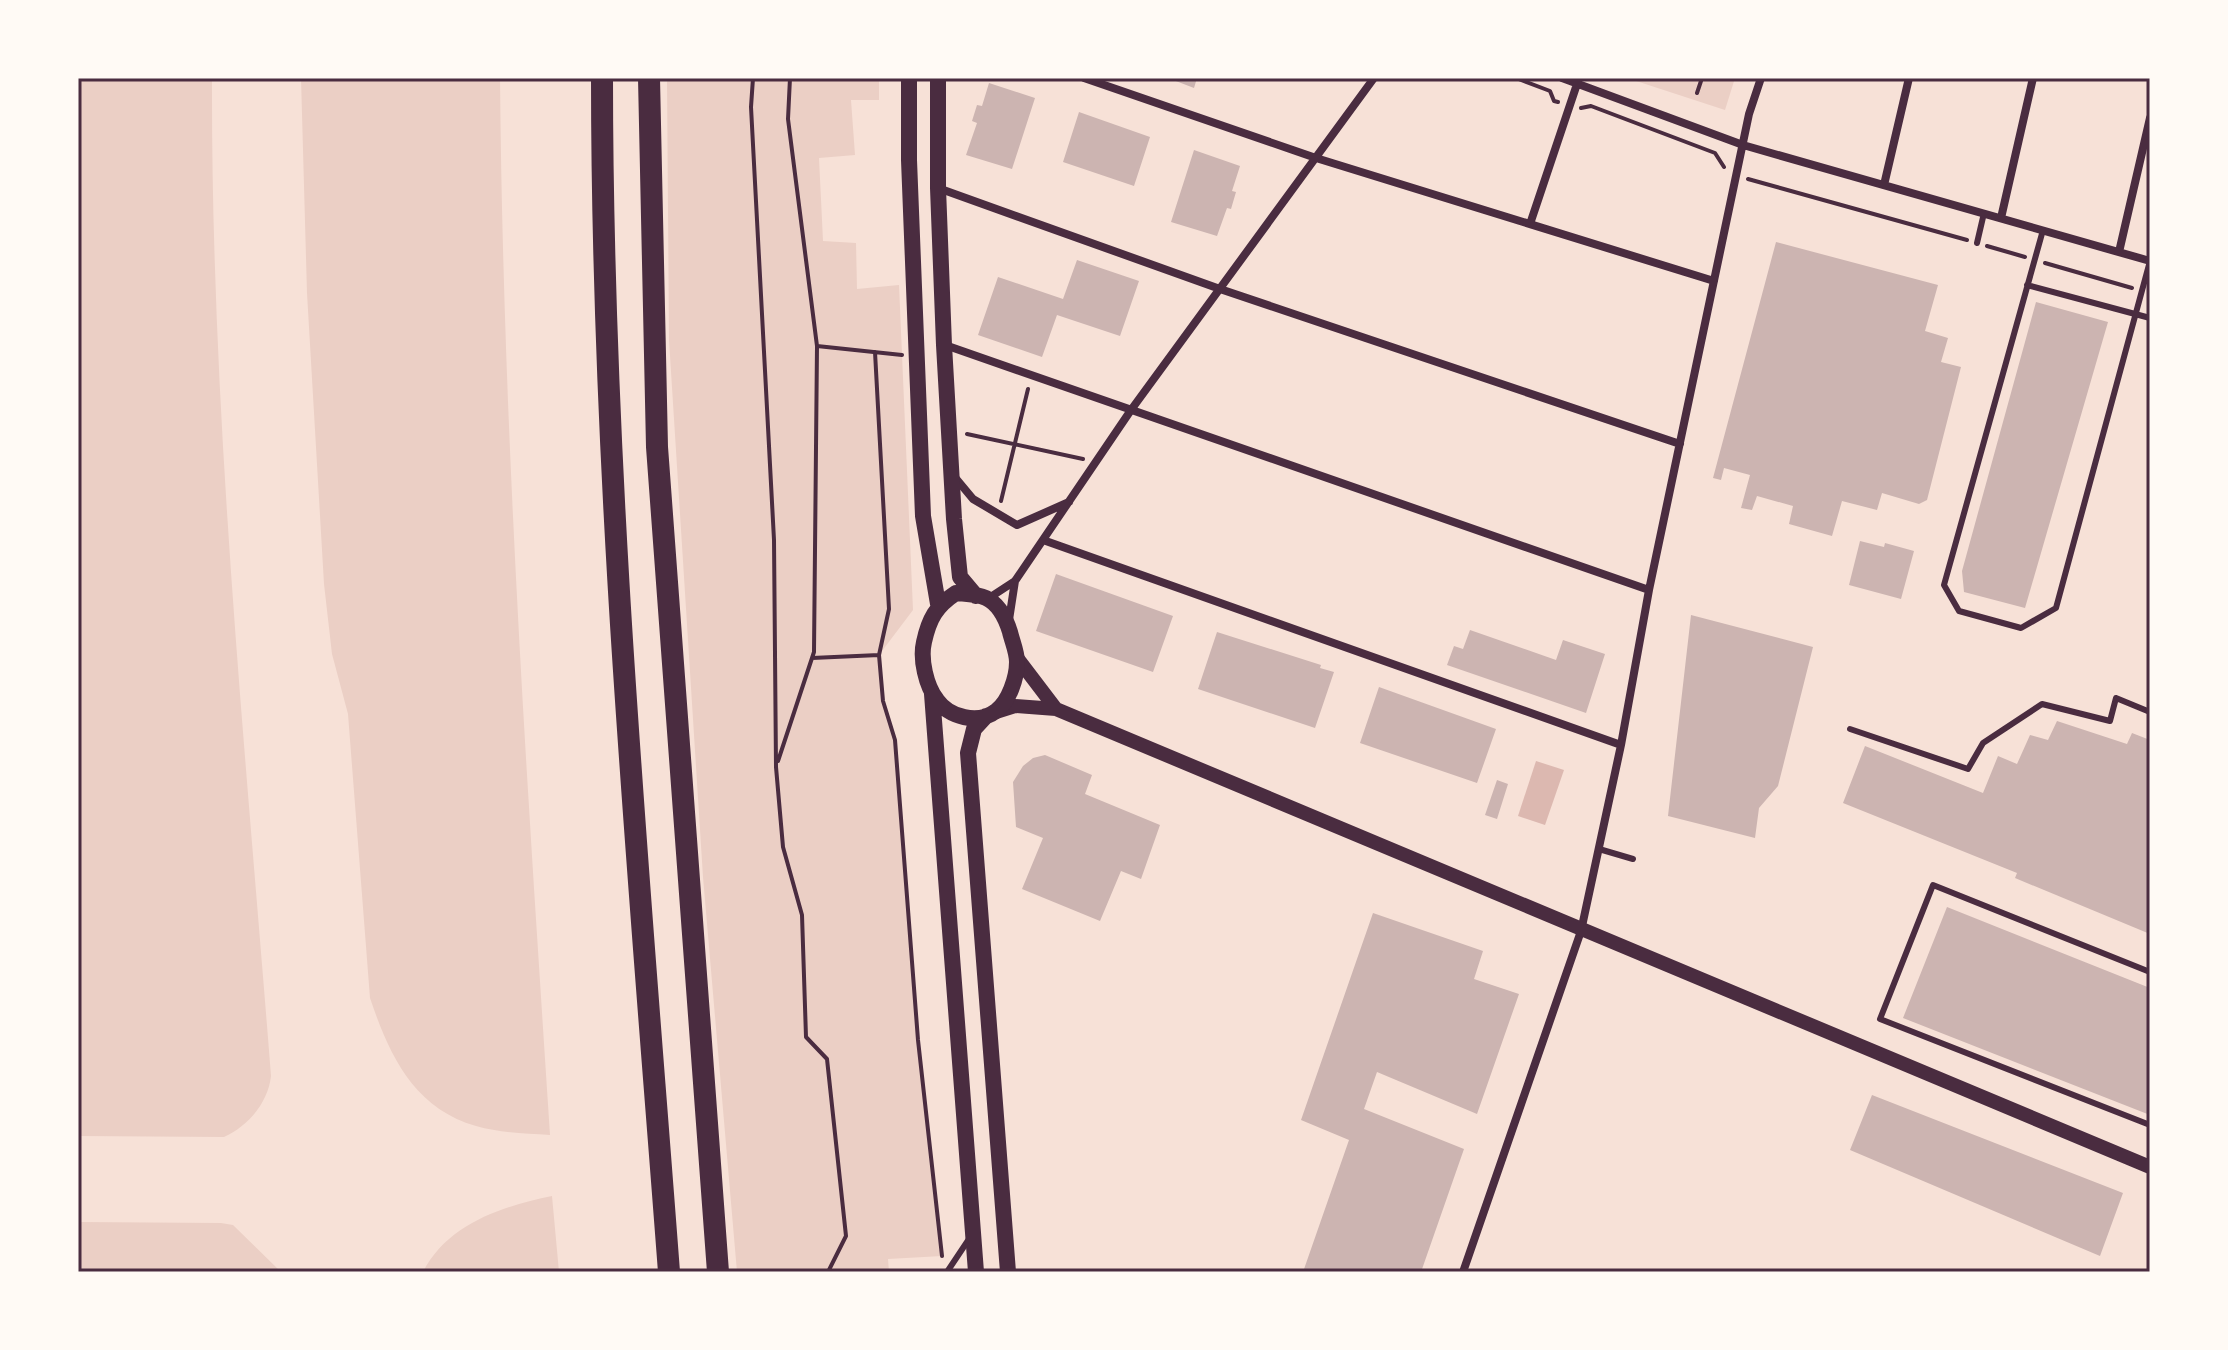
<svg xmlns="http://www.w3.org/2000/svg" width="2228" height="1350" viewBox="0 0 2228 1350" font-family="'Nunito Sans',sans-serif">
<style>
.green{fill:#ebcfc5}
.water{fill:#dcb8b0}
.building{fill:#ccb4b1}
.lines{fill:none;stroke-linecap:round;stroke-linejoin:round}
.path{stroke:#4a2c40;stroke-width:4}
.service{stroke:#4a2c40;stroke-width:6}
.minor{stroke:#4a2c40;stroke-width:8}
.tertiary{stroke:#4a2c40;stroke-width:14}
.secondary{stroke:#4a2c40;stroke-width:16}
.motorway{stroke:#4a2c40;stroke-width:22}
.neatline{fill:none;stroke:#4a2c40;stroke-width:3}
</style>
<rect width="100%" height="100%" fill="#f7e1d7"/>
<path class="green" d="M78,78H212C211,411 245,744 271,1076C268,1103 248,1126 224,1137L78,1136Z
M301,78H500C503,431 527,783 550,1135C525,1133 500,1133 476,1126C413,1108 389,1054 370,998L348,714L332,654L324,584L307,293Z
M667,78H879V100H851L855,155L819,158L823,241L856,243L857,289L899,285L913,610L879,655L883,701L895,740L918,1040L942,1256L888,1259L889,1272H737L703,877L669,340Z
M1627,78H1735L1725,110Z
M552,1196L559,1272H423C448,1223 504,1206 552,1196Z
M78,1222L221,1223L233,1225L281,1272H78Z"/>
<path class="water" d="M1536,761L1564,770L1545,825L1518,816Z"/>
<path class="building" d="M1168,78H1197L1194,88Z
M989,83L1035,98L1012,169L966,155L977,123L972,121L977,105L982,106Z
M1079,112L1150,137L1134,186L1063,162Z
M1194,150L1240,166L1232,191L1236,192L1231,209L1227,208L1217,236L1171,222Z
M1776,242L1938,285L1925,331L1948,338L1941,362L1961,367L1927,500L1919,504L1882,493L1877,510L1842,501L1832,536L1789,524L1793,506L1757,496L1752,510L1741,508L1750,475L1724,468L1721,480L1713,478Z
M1077,260L1139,281L1120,336L1057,315L1042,357L978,335L998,277L1063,299Z
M2036,302L2108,322L2025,608L1964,592L1962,571Z
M1860,541L1884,547L1885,543L1914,551L1901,599L1849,585Z
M1056,574L1173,616L1153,672L1036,631Z
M1691,615L1813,647L1778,786L1759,808L1755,838L1668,816Z
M1470,630L1556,660L1563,640L1605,654L1586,713L1447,665L1454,646L1463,649Z
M1217,632L1321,665L1320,668L1334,672L1315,728L1198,689Z
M1379,687L1496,729L1477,783L1360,743Z
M2057,721L2127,744L2132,733L2150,740V934L2015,878L2017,873L1843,803L1865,746L1983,793L1998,756L2017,764L2030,735L2048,740Z
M1045,755L1092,775L1085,794L1160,825L1141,879L1121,871L1100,921L1022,889L1043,838L1016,827L1013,782L1023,766L1033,758Z
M1497,780L1508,784L1497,819L1485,815Z
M1947,907L2150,988V1115L1903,1018Z
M1373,913L1483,951L1474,979L1519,994L1477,1114L1377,1072L1364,1109L1464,1149L1421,1272H1303L1349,1140L1301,1120Z
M1872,1095L2123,1193L2100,1256L1850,1150Z"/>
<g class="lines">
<path class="path" d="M753,78L751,107L774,540L776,767L783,847L802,915L806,1037L827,1059L846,1236L828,1272
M1516,78L1550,91L1554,101L1558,102
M1697,93L1702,78
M1581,108L1591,106L1715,153L1724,167
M1748,179L1967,240
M1987,246L2025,257
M2045,263L2132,288
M817,346L902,355
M875,352L889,609L879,655L883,701L895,740L918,1040L942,1256
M967,434L1083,459
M1001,501L1028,389
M812,658L879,655
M778,761L814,652L817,346L788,119L790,78"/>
<path class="service" d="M2043,230L1944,585L1959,611L2021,628L2056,608L2150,261
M1977,243L1984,213
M2027,285L2150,318
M1850,729L1968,769L1983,743L2042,704L2110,721L2116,698L2150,712
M1599,849L1633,859
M2150,972L1933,885L1880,1019L2150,1125
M947,1272L969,1239"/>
<path class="minor" d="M1084,78L1316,158L1714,281
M1562,78L1743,145L2150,261
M1884,185L1909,78
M938,188L1220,289L1680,444
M2001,218L2033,78
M1530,224L1577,84
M2119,252L2150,118
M945,345L1649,590
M953,475L973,499L1017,525L1069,502
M1043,540L1621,745
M989,598L1015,581L1131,410L1374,78
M1009,620L1015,581
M1463,1272L1581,931L1621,745L1649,590L1749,114L1761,78"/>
<path class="tertiary" d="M1018,659L1056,709
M996,712L1015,706L1056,709L2150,1167"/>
<path class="secondary" d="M909,78V160L923,516L938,604
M938,78V188L944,345L954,519L960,577L976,596
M956,593C965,594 977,594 986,598C999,604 1006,619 1010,632C1012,641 1017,652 1017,662C1017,677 1009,702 996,711C978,725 949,717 937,700C926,686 920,659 924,642C929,619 936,606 956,593Z
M932,694L976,1272
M986,716L974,729L968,753L1008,1272"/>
<path class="motorway" d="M602,78C602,477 639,875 669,1272
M649,78L657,447L718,1272"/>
</g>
<rect width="2228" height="1350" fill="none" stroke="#fffaf5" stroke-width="160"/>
<rect x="80" y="80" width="2068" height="1190" class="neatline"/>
</svg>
